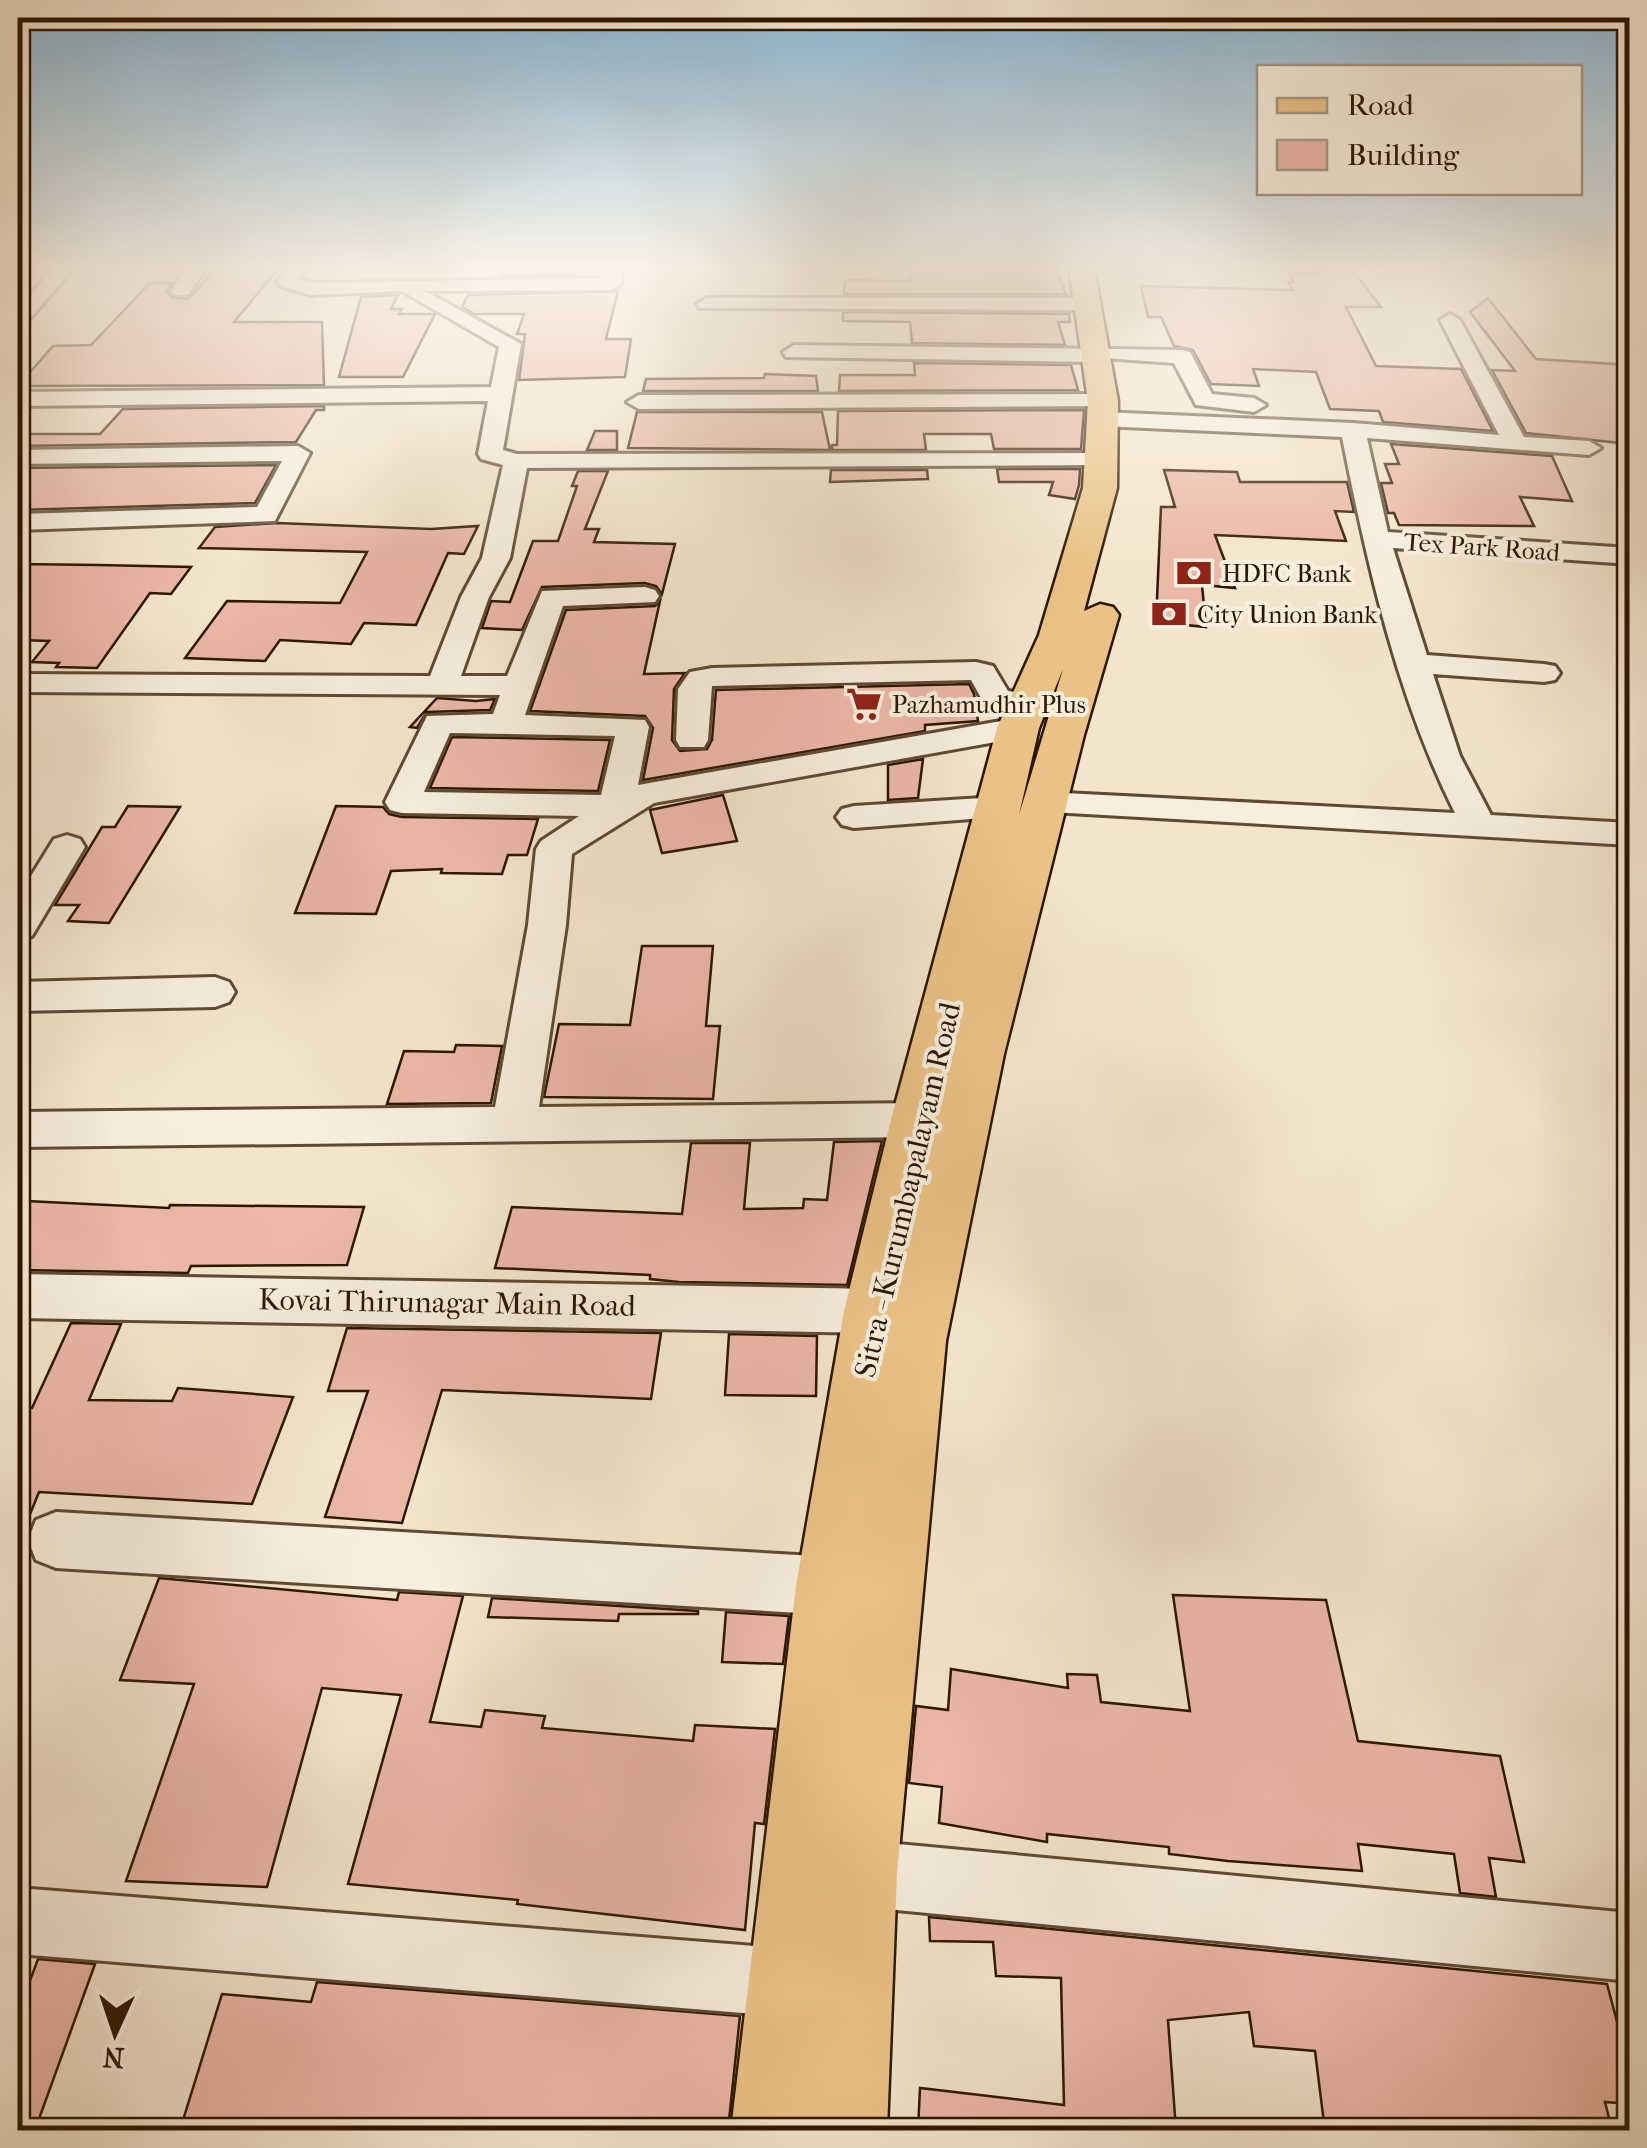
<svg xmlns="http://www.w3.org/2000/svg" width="1647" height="2148" viewBox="0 0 1647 2148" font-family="'IM FELL French Canon',serif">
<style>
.building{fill:#ebb7a7;stroke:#2d1600;stroke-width:2.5}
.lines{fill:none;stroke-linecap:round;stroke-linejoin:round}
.minor-casing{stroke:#5e4a33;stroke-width:6}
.major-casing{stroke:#2d1600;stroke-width:5}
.minor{fill:#f7eede;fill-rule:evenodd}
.major{fill:#eac286;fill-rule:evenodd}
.labels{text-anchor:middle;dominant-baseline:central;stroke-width:8;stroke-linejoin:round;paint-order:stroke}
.far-street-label{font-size:25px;fill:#2d1600;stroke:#f7eede}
.far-poi-label{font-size:25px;fill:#2d1600;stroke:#f7eede;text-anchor:start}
.street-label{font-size:30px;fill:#2d1600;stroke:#f7eede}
</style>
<rect width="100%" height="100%" fill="#f3e5cd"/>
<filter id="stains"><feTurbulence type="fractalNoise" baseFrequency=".002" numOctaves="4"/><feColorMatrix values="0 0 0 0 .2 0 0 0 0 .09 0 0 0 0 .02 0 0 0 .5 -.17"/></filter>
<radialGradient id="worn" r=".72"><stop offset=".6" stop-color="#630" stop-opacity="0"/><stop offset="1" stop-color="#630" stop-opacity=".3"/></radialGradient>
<path class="building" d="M218,268H279L234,322H322L324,385L18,386L53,346L91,345L150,283H172L167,291L171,297L188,299Z
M578,268L576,275L501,276V270Z
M908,268H1056L1066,294H844L845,280L911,281Z
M1317,268H1351L1381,307H1346L1376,366L1461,369L1493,431L1383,422L1379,411L1330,409L1316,372L1253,369L1259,386L1211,384L1193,350L1174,346L1161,317H1148L1141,286L1293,290L1288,282H1294L1289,274L1319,273Z
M618,291L606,339H631L625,377L519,380L525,334H517L524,314H475L462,307L468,295Z
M398,295L391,309H402L399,314H435L403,377H339L361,297Z
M1488,298L1536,359L1630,365V444L1526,433L1492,370L1515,371L1470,312Z
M843,312L1069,314L1070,322H1058L1065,345L912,343L910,322L843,321Z
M914,363L1071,365L1078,390L839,391L840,375H915Z
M765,374L816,376L818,391H643L646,379L764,378Z
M324,406V410H316L296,442L18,446V434H100L123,409Z
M1084,410L1081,449H994L991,434H924L926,450H832V445H837L838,411Z
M637,412H822L830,450L628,448Z
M595,431H617V450H587Z
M1391,444L1552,456L1572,501L1520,497L1534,526L1399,525L1394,513H1388L1381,483H1392L1385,464H1399Z
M276,465L255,503L18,510V468Z
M997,469H1080L1079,485L1075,499L1049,495L1053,482H999Z
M831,470H927L928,479L830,482Z
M1164,470L1237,472L1240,482H1347L1354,512L1335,511L1346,541L1215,535L1235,588L1202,585L1206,627L1156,622L1161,507H1175Z
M578,471H608L585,529H599L594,542L675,544L662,594L656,586L645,583L542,587L522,630L482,628L491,601L510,602L533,541H558L577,486H572Z
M277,523L431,529L478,526L464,554L448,553L416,625L364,623L351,644L280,640L265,661L185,658L227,601L340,603L367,552L199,548L215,527Z
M18,564L98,565L191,567L171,594L150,593L97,668L56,667L59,663L32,662L49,641L18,640Z
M660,601L644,674L685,673L674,689L672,740L680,751L707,749L712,740L716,690L969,684L974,694L978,721L925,725V731L643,780L653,728L645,716L530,711L566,610L655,606Z
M437,698L476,701L495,699L490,710L427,712L417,728L410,727Z
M452,737L610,740L598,791L430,788Z
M923,759L918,798L888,800V765Z
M723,795L737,841L662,853L650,810Z
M128,806L180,807L109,923L68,921L79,905H55L102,827H115Z
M336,806L383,807L389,814L402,817L538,819L527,855H508L502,874L441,873L442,869L391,871L376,914L295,913Z
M642,946H713L706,1026H720L713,1099L544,1097L559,1024L630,1025Z
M456,1045L502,1046L491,1103L387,1104L404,1051L454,1052Z
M882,1141L847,1285L679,1282L650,1279V1275L495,1268L512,1207L682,1214L691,1143H750L744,1209L803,1208L804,1199L827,1200L834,1142Z
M26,1201L169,1208L170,1205L364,1207L347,1265L191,1266L188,1273L18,1270V1216Z
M71,1323L121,1324L89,1400L172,1401L178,1388L293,1397L252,1504L39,1492L18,1544V1407L32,1408Z
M347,1328L661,1333L651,1399L442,1390L402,1523L325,1517L368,1391H328Z
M729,1334L817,1336L816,1396L725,1395Z
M159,1578L397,1600L399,1592L463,1596L430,1722L481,1727L485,1710L545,1716L542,1728L693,1741L695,1725L775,1729L764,1824L755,1823L745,1930L517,1904L518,1900L348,1884L401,1695L322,1688L267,1887L126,1881L194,1684L120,1680Z
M1173,1595L1326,1600L1358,1741L1500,1756L1524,1862L1489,1858L1496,1897L1460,1893L1454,1854L1358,1844L1362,1871L1228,1861L1169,1854V1847L1047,1834V1842L939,1823L942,1787L909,1783L916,1706L948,1710L951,1669L1068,1688L1067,1674L1097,1675L1101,1702L1190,1711Z
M492,1598L698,1611V1614H619L618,1621L488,1617Z
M726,1612L789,1616L783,1664L722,1662Z
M929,1917L1607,1984L1630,2071V2104L1605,2102L1612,2130H1389L1324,2123L1315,2051L1254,2046L1249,2012L1168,2020L1176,2130H918L920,2088L1064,2105L1061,1978L996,1976L993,1942L930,1941Z
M38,1959L95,1964L35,2130H18V2013Z
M317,1982L740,2016L728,2130H180L222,1994L311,2002Z"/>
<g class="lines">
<defs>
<path id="minor" d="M54,268H74L25,324L18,326V308Z
M187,268H206L188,295H174L171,291Z
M286,268H305L299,279L312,283L601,278V268H621V284L611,290L425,291L521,344L503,450L517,454L1109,453L1112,458L1100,465L527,468L510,558L489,597L461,676H507L542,591L645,587L655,590L659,596L655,602L563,606L525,715L645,720L649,727L638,785L1018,718L1030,721L1034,728L1030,735L1018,738L654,803L572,854L566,925L539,1107L919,1103L934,1108L941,1120L934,1132L919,1137L18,1147V1112L495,1107L528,925L536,849L541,841L579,816L402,813L390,810L385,802L427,716L493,714L500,695L18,692V674L430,676L461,597L482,558L503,465L481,459L478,454L488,401L18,406V392L491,387L499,347L402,291L311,295L280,286L277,282ZM450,733L615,736L601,795L424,792Z
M707,298H1087L1097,304L1087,310L700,308L697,304Z
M1450,314L1460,320L1524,437L1589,441L1601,448L1589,455L1367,438L1388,532L1630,548V564L1393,548L1427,655L1544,664L1555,666L1560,673L1555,680L1544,682L1433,674L1460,756L1491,815L1630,823V845L1033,811L1028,803L1033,795L1045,792L1455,813C1397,697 1367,564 1342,437L1102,426L1090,419L1102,412L1353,423L1499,435L1440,320Z
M794,345L1182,350L1190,352L1212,394L1254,398L1266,405L1254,412L1196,405L1174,363L1104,358L1095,362L786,357L783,352Z
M1103,394L1111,396L1115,401L1111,406L639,409L627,402L639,395Z
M298,446L310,453L275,521L18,530V514L257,507L282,461L18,464V450Z
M976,662L993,666L1008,691L1040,696L1045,703L1040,710L1029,713L986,707L971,680L712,686L708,740L704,747H680L676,740L678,689L690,672L712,668Z
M998,797L1010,800L1015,808L1010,816L854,828L842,825L836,817L842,809L854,806Z
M67,835L80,839L85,847L32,936L18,940V897L54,839Z
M215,977L229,982L235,992L229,1002L215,1007L18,1011V982Z
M18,1274L876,1289L893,1296L901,1311L893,1326L876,1333L18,1318Z
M56,1512L833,1557L853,1566L862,1586L853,1606L833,1615L56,1568L36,1560L28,1540L36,1520Z
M855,1840L1630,1913V1981L855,1906L832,1896L822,1873L832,1850Z
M18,1888L793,1949L817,1959L827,1983L817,2007L793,2017L18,1954Z"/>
<path id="major" d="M1069,268H1094L1118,401L1117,488L1084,611L1100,604L1113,607L1119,615L1084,735L1004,1054L946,1341L897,1873L887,2130H731L796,1586L844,1311L891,1120L997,728L1039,635L1083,488L1088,401ZM1063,669L1019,815L1039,728Z"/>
</defs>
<use href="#minor" class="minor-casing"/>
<use href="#major" class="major-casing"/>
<use href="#minor" class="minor"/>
<use href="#major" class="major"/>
</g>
<linearGradient id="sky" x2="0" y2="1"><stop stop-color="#8ab8d8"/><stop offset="0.47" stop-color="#faf3e8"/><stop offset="1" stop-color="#faf3e8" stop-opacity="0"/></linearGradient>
<rect width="1647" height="569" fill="url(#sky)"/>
<defs>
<symbol id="bank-bare" viewBox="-9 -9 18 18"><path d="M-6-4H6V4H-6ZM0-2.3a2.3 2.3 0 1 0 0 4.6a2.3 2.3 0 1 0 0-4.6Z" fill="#8f2418" stroke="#f7eede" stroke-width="2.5" paint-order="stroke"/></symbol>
<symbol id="supermarket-bare" viewBox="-9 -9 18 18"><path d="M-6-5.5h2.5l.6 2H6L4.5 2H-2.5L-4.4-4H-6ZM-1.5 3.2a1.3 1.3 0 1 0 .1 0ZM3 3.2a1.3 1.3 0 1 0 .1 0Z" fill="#8f2418" stroke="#f7eede" stroke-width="2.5" paint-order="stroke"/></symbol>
</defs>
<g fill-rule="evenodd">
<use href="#bank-bare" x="1169" y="548" width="50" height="50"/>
<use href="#bank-bare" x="1144" y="589" width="50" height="50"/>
<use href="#supermarket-bare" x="839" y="679" width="50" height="50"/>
</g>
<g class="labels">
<g class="far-street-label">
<text transform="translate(1482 547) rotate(4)">Tex Park Road</text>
</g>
<g class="far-poi-label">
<text x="1222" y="573">HDFC Bank</text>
<text x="1197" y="614">City Union Bank</text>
<text x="892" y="704">Pazhamudhir Plus</text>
</g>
<g class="street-label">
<text transform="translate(908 1190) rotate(-77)">Sitra - Kurumbapalayam Road</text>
<text transform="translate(447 1303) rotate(1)">Kovai Thirunagar Main Road</text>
</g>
</g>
<rect width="1647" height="2148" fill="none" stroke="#f3e5cd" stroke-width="60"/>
<rect x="20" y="20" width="1607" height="2108" fill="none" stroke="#2d1600" stroke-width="5"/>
<rect x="30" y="30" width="1587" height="2088" fill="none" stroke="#2d1600" stroke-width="2.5"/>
<rect x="1257" y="65" width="325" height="130" fill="#f7eede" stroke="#a69885" stroke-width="2.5"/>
<rect x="1277" y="98" width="50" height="15" fill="#eac286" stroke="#a69885" stroke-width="2.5"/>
<text x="1347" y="115" font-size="30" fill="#2d1600">Road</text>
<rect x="1277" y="140" width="50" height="30" fill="#ebb7a7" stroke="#a69885" stroke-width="2.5"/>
<text x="1347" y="165" font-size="30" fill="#2d1600">Building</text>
<g transform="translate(115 2033) rotate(183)" stroke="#f7eede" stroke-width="8" paint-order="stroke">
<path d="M0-8L18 38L0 25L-18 38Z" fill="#2d1600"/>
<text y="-15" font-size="28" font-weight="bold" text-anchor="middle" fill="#2d1600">N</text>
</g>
<rect width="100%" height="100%" filter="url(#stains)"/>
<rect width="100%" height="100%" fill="url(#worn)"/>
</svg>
